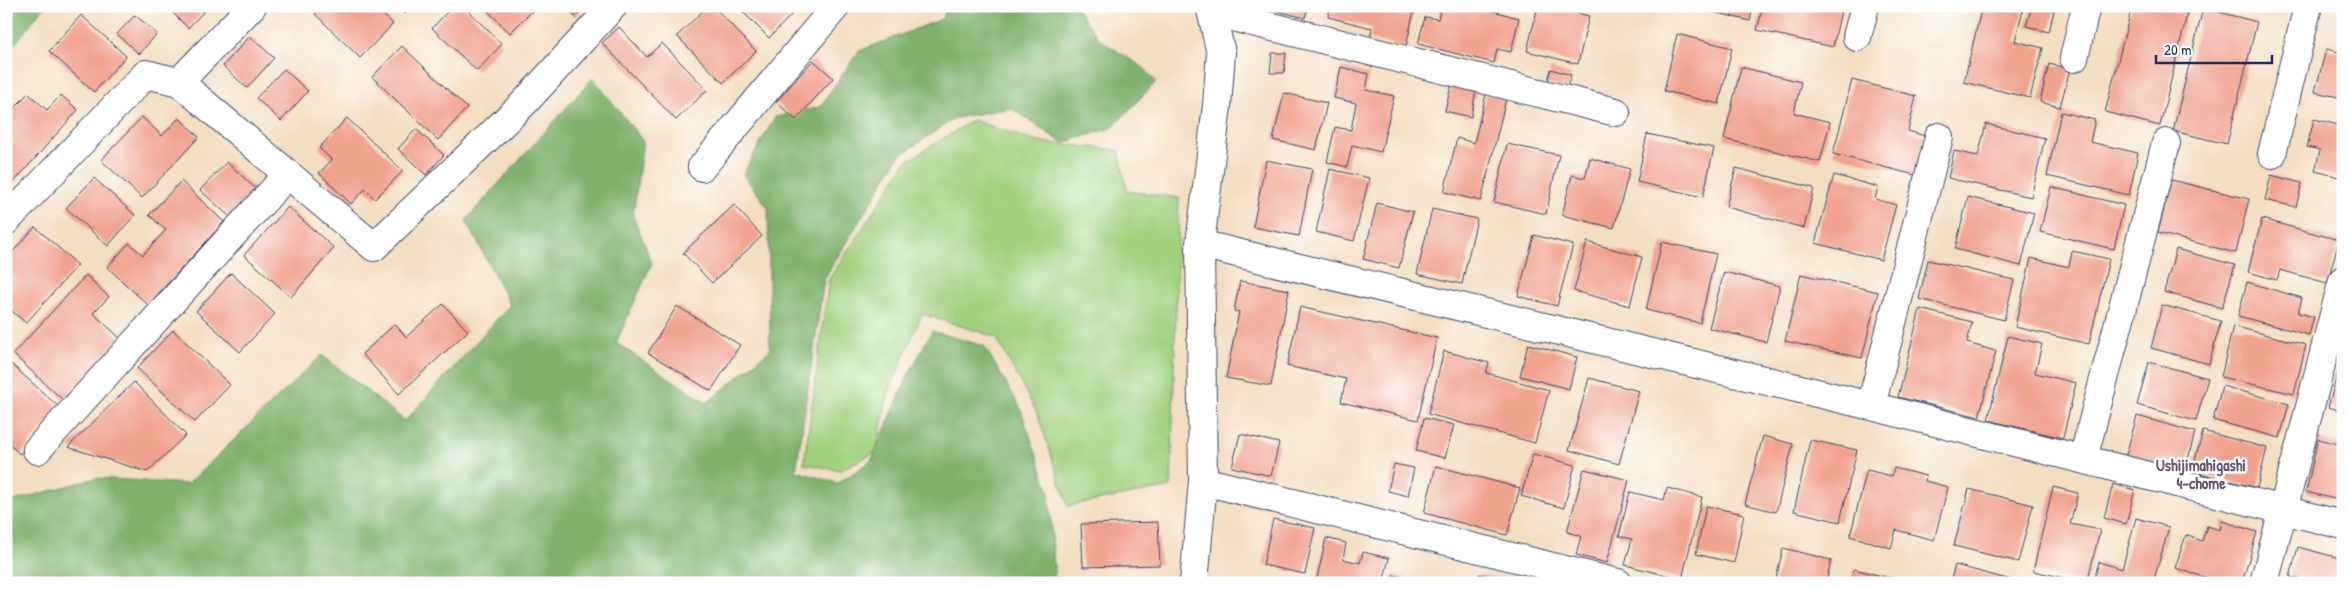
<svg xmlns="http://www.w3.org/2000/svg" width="2349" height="589" viewBox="0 0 2349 589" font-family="'Patrick Hand',sans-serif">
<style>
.green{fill:#a1d07e;stroke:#5e806e}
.forest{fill:#80b26d;stroke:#4e7066}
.building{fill:#f0a28e}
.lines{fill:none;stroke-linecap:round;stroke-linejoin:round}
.minor-casing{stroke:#3b496d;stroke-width:30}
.minor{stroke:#fff;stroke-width:28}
.labels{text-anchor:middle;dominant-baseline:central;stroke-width:5;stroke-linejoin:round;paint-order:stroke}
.neighbourhood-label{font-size:16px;font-weight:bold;fill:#66576f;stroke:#fff}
</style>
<rect width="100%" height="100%" fill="#fff"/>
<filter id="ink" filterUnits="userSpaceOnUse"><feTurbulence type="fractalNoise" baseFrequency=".02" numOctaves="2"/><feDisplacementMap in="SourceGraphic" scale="10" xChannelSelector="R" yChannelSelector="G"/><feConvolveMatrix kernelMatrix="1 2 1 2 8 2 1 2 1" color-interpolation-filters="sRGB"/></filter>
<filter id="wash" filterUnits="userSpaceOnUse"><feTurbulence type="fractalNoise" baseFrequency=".0096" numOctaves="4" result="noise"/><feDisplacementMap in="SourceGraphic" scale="20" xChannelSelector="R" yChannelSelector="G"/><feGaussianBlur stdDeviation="1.12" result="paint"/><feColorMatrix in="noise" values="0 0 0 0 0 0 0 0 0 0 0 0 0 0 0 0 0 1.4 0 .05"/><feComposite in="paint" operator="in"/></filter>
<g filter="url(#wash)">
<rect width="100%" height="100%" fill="#f2dec0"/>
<path class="green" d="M973,120L1037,142L1119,150L1127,191L1179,198L1171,487L1068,506L1038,415L996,337L922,314L888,394L876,452L840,470L804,464L829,279L907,161Z"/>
<path class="forest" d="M6,6H45L6,55Z
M947,6H1075L1099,39L1144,68L1156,82L1112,128L1063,143L1011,108L955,118L899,156L824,279L796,471L838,483L871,461L909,374L932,331L984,346L1020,407L1049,491L1055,583H6V503L96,478L188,484L322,355L405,421L510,305L466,220L593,78L643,141L633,216L652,263L616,343L707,403L770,350L768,208L743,174L775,117L820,107L859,51L942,19Z"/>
<g id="blocks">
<path class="building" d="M172,6H209L188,28L169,9Z
M323,6H374L393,24L360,58L315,14Z
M397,6H413L405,14Z
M453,6H463L502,44L477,71L432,28Z
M483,6H533L535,8L510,33Z
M565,6H586L575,17Z
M708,6H713L756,51L723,83L677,36Z
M737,6H800L769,38Z
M1257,6H1308L1305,18Z
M1331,6H1415L1406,47L1370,39L1372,28L1328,17Z
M1441,6H1483L1482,8L1519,18L1511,52L1497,49L1494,63L1418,44L1425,17L1438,19Z
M1538,6H1549L1589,16L1578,64L1527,51Z
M1699,6H1753L1750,21L1698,8Z
M1763,6H1842L1833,47L1757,30Z
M1982,6H2024L2015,41L2043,48L2030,98L1964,82Z
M2032,6L2054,11L2049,32L2026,26Z
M2132,6H2189L2160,126L2105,112Z
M2203,8L2257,22L2227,144L2173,131Z
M81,15L126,56L94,92L49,51Z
M135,15L157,34L139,54L117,34Z
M619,27L647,57L662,43L707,90L676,120L602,43Z
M1677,34L1732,48L1719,104L1664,91Z
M250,36L274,58L247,88L223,66Z
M402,46L467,108L438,140L372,77Z
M2326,49L2343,53V98L2315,92Z
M1272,53H1286L1284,73H1270Z
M813,60L833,78L796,120L776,102Z
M2049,64L2070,69L2060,107L2040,102Z
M1341,67L1369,74L1366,90L1394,96L1381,152L1352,145L1347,167L1327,162L1335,127L1351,130L1356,103L1334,98Z
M1741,67L1801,82L1794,113L1830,122L1820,162L1724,139Z
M284,69L308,91L281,121L256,98Z
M1551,69L1571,75L1567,88L1547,84Z
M1852,80L1916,96L1908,131L1925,136L1915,175L1833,154Z
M1451,86L1476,91L1471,117L1445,111Z
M28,93L47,110L61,95L78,110L6,191V118Z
M1284,93L1327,103L1316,150L1273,140Z
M1486,94L1506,99L1481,201L1444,192L1457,138L1474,143Z
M2061,112L2095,120L2090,142L2138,153L2129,195L2047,176Z
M142,117L162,136L179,118L199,137L142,198L101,160Z
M347,118L403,171L375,199L365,189L351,204L319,173L332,160L319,148Z
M2314,119L2343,126V178L2315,171L2320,150L2307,147Z
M1986,124L2045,138L2031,197L1948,178L1954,151L1978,156Z
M416,129L444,155L426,175L398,149Z
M1647,134L1714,148L1703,197L1637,182Z
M1507,144L1559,155L1546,214L1494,202Z
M1590,158L1630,169L1614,228L1562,215L1572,175L1585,178Z
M1266,160L1312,169L1299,236L1253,227Z
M227,162L256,189L230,217L200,190Z
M1736,168L1814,188L1804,228L1726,207Z
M1330,169L1369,178L1354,241L1316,232Z
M1834,175L1878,187L1875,199L1896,205L1881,260L1815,243Z
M2271,175L2302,183L2296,207L2265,200Z
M94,178L135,215L108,246L66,208Z
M2171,180L2249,199L2236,253L2158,233Z
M181,181L224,222L148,305L107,267L129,243L143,255L166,230L149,215Z
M2051,187L2124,205L2114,249L2040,232Z
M1968,197L2034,213L2021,266L1955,249Z
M1377,203L1413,212L1399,268L1363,259Z
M734,205L762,236L712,283L683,253Z
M288,207L334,248L291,297L244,255Z
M1432,209L1477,219L1462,284L1417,274Z
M2262,219L2339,240L2327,283L2280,270L2277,280L2248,272Z
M35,227L78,265L26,323L6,306V259Z
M1534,235L1573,245L1557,306L1518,296Z
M1587,242L1642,257L1630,306L1574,291Z
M1662,242L1716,254L1700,323L1646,310Z
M2176,249L2235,265L2222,308L2164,292Z
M2072,251L2109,259L2089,344L2015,327L2031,258L2069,267Z
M1928,260L2014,280L2004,320L1919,299Z
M1724,272L1780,286L1766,342L1709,328Z
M231,273L275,314L240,352L196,311Z
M1801,274L1878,292L1862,358L1785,341Z
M86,275L109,297L93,313L120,338L63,400L13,354Z
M1240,281L1289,290L1271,386L1226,378L1239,312L1234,311Z
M2247,282L2302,298L2298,313L2314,317L2309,335L2238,316Z
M443,304L468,331L399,394L362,354L395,324L406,337Z
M2162,305L2221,321L2209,364L2151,348Z
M677,306L740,345L711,391L648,353Z
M1300,307L1437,338L1418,420L1341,402L1346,379L1287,366Z
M1920,309L1972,322L1967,343L1996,351L1979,417L1898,397Z
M2233,326L2306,345L2294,394L2221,377Z
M173,330L230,385L195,422L137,368Z
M2008,336L2042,344L2035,373L2076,383L2063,438L1988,420Z
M1528,344L1577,357L1569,389L1520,376Z
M1444,351L1489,363L1486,373L1549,390L1535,443L1428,414Z
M2343,354V411L2328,407Z
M9,362L61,409L20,454L6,442V365Z
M2149,362L2208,378L2196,421L2137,405Z
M1589,378L1639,391L1619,464L1569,450Z
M134,382L186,435L147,472L68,447Z
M2222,386L2289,404L2280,438L2213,420Z
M2137,416L2195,432L2184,475L2125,458Z
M1424,418L1454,425L1445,458L1416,451Z
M2203,431L2267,448L2257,488L2192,471Z
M1240,434L1279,443L1271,476L1232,467Z
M1763,436L1793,444L1776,512L1745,504Z
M2318,439L2343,445V501L2306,492Z
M1810,440L1857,450L1840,522L1794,511Z
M1533,454L1575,465L1564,508L1521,496Z
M1394,464L1414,468L1408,496L1388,491Z
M1436,466L1520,488L1507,535L1424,513Z
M1894,468L1926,476L1925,481L1948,487L1934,540L1896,530L1891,548L1850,536L1867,470L1892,476Z
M1584,469L1629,480L1607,563L1576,555L1581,536L1567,532Z
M2113,484L2135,490L2126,524L2104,518Z
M2053,487L2078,493L2070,524L2100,530L2087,583L2033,571Z
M1667,488L1702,497L1682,579L1625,565L1632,539L1619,536L1630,492L1664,500Z
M1969,489L2033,505L2018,562L1954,546Z
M1706,506L1744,514L1734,563L1696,554Z
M2136,518L2169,527L2153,583H2093L2099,562L2122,569Z
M1273,519L1315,528L1305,574L1263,565Z
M2222,521L2257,532L2242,583H2223L2175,568L2186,535L2202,541L2207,526L2220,530Z
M1158,522L1160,565L1083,567L1081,524Z
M1326,538L1346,543L1343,559L1360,563L1363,552L1389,558L1383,583H1316Z
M2298,547L2343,559L2338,583H2313L2290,577Z
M1783,548L1831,560L1826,583H1775Z
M1955,565L2011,580L2010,583H1950Z
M1854,569L1906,582V583H1850Z
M1479,574L1514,582V583H1477Z
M1393,575L1422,582V583H1391Z
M1091,577L1127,580V583H1091Z"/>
</g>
</g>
<g filter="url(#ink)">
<use href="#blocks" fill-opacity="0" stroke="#3b496d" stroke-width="1"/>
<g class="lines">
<defs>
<path id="minor" d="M1212,12L1616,112
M1857,37L1865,6
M2074,58L2086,6
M179,82L374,247L524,103L613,6
M2272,154L2308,6
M702,167L836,6
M6,221L146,74L179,82L252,6
M1200,244L1871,406L2343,525
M1871,406L1939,137
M37,450L288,174
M2083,459L2166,143
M1203,481L1618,583
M1194,583L1203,481L1200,244L1217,106L1221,53L1210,6
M2264,583L2343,280"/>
</defs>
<use href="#minor" class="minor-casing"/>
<use href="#minor" class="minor"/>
</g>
</g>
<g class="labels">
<g class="neighbourhood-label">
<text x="2201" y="465">Ushijimahigashi<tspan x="2201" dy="18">4-chome</tspan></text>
</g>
</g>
<rect width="2349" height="589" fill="none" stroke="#fff" stroke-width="25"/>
<path d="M2156 55v8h116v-8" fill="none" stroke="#1b2f5e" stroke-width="2.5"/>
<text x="2164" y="55" font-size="15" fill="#1b2f5e" stroke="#ffffff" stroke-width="4" paint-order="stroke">20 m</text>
</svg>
